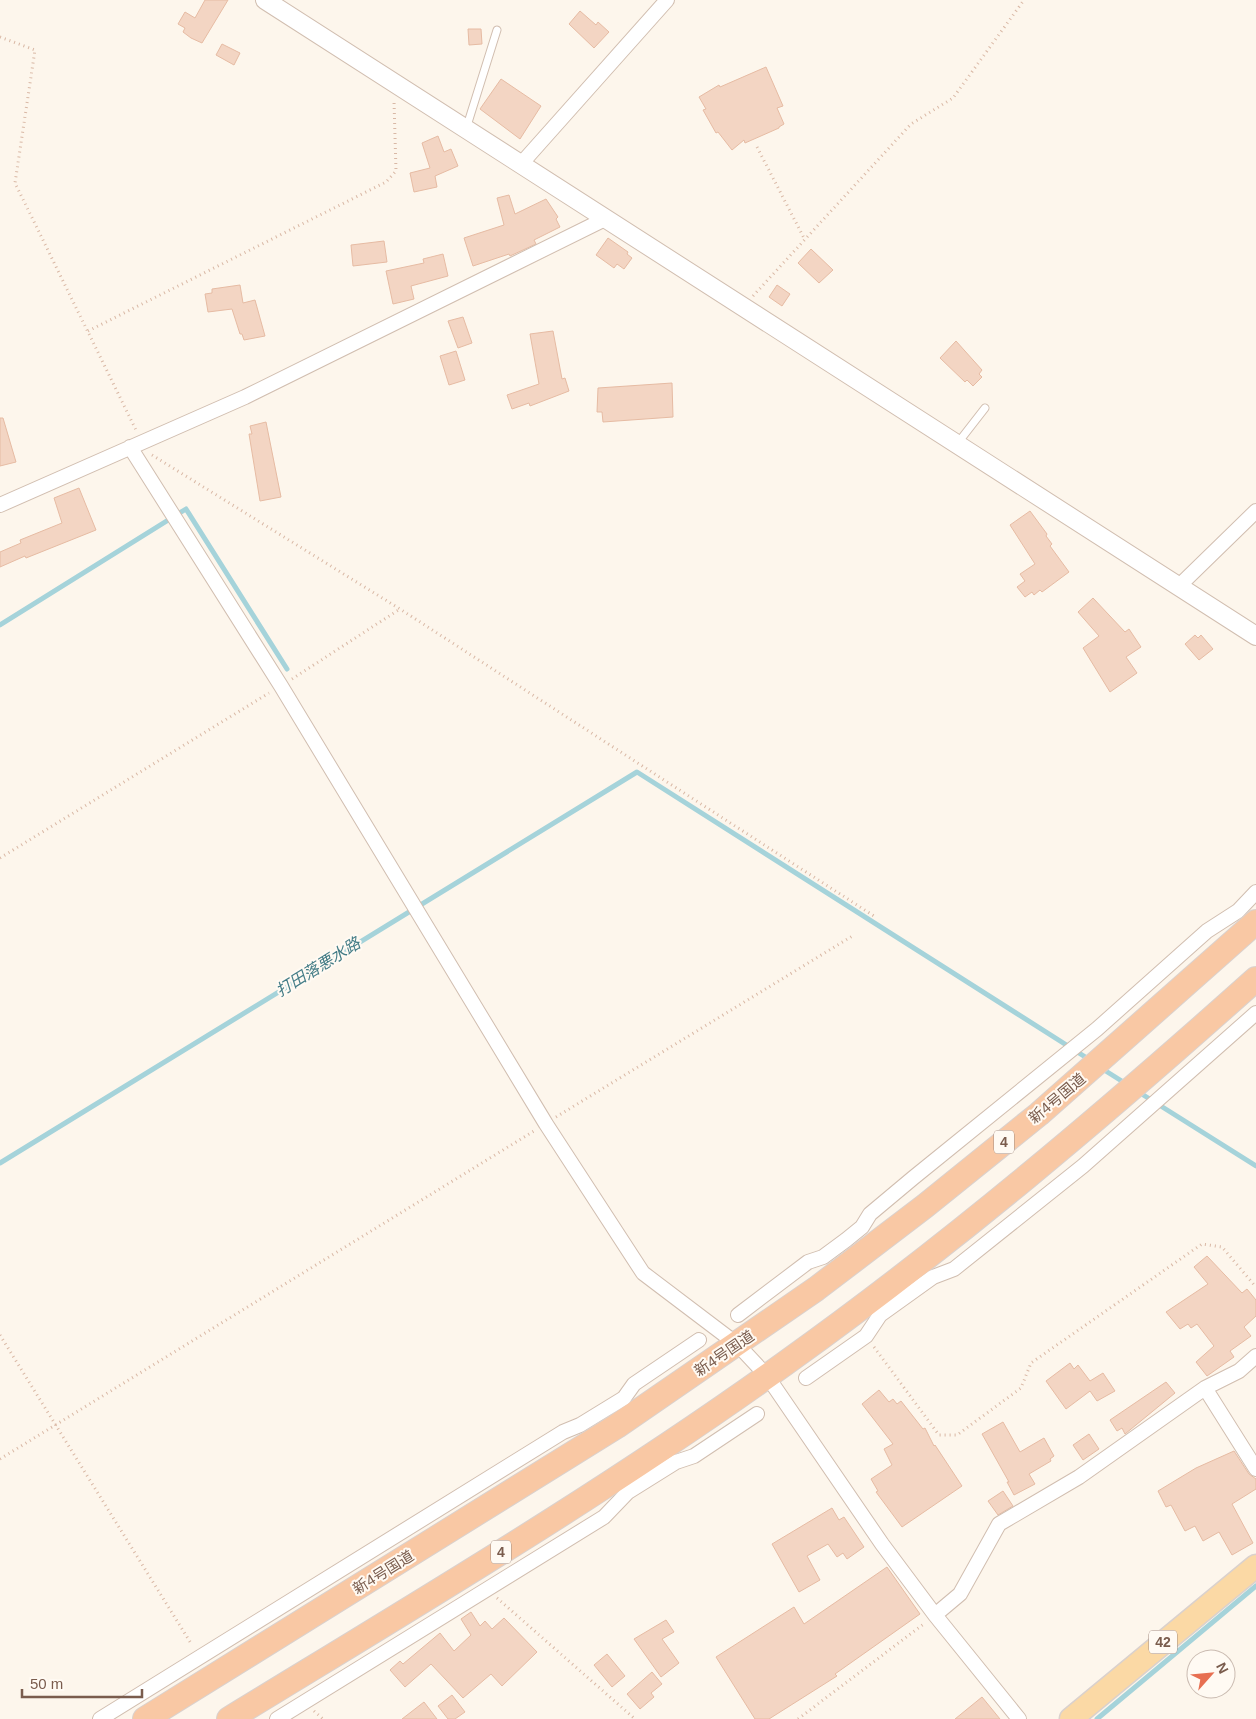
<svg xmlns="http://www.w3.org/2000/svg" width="1256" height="1719" viewBox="0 0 1256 1719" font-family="Arial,'Noto Sans JP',sans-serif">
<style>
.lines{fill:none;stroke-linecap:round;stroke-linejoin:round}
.stream{stroke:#a5d3da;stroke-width:5}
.building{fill:#f3d5c3;stroke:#e6bba3}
.service-casing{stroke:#d1beb0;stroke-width:9}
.minor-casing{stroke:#d1beb0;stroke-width:16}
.tertiary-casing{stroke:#d1beb0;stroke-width:20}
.primary-casing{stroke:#dad1cd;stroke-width:25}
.trunk-casing{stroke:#dad1cd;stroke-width:26}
.path{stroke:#d9b8a5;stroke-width:3;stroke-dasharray:1 4;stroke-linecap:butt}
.service{stroke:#fff;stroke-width:7}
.minor{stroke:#fff;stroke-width:14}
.tertiary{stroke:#fff;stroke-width:18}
.primary{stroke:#fbd9a5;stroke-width:22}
.trunk{stroke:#f9c8a4;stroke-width:24}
.labels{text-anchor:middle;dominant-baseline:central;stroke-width:4;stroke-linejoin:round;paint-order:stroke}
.shield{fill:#fffaf3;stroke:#a28b7f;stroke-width:1}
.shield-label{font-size:14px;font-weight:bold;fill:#7a5c4d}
.street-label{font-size:15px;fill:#7a5c4d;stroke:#fffaf3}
.water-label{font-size:16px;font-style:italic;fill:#437c86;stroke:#fffaf3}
</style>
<rect width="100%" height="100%" fill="#fdf6ec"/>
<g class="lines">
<path class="stream" d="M0,625L186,509L287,669
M1101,1068L1128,1085
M1137,1091L1256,1166
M0,1163L637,772L1090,1060
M1097,1719L1256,1586"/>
</g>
<path class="building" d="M205,0H228L202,43L191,38L183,32L185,28L178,24L185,12L195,18Z
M580,11L596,25L598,22L609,32L594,48L569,24Z
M468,29H481L482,44L469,45Z
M222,44L240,53L234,65L216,55Z
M766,67L783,106L777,108L784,124L779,127V128L745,143L744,140L732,150L718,132L716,133L703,110L706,109L699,97L719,85L720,87Z
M501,79L541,106L520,139L480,109Z
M438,136L444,152L451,149L458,166L435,176L437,187L414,192L410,173L430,168L422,143Z
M509,195L515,214L546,199L558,217L556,219L560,227L534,240L536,244L510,256L509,254L473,266L464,238L504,225L497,198Z
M608,238L628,252L627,254L632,258L624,269L617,264L614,268L596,255Z
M384,241L387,262L353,266L351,245Z
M811,249L833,270L819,283L798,263Z
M443,254L448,276L411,286L414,299L393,304L386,271L424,263L423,259Z
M240,285L243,303L255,300L265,336L244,340L242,334H240L232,309L208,312L205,294L212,293V289Z
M777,285L790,294L782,306L769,297Z
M463,317L472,343L458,348L448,321Z
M553,331L562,379L565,378L569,391L530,406L529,403L512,409L507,395L539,384L530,334Z
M956,341L982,370L979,374L982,377L973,386L967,380L965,382L940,358Z
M456,351L465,380L449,385L440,356Z
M672,383L673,417L603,422L602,412H597L598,388Z
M0,418H3L16,462L0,466Z
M266,422L281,497L260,501L249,434H252L250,426Z
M79,488L96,530L26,558L25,556L0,567V552L21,543L20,540L62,523L54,498Z
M1030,511L1047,534L1046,536L1052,544L1050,546L1069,572L1042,592L1040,590L1034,595L1032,592L1025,597L1017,587L1025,581L1020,574L1035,564L1010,525Z
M1093,598L1125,632L1129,629L1141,647L1126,657L1137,673L1110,692L1083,648L1099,636L1078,612Z
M1195,635L1198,638L1201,635L1213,649L1199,660L1185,644Z
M1207,1256L1242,1293L1247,1289L1256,1300V1316L1244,1327L1251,1336L1230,1351L1234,1357L1207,1376L1196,1362L1214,1346L1197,1324L1191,1328L1188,1324L1180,1329L1166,1312L1208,1284L1194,1267Z
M1070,1363L1074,1369L1078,1365L1090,1381L1103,1373L1115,1391L1097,1401L1090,1391L1066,1409L1046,1381Z
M1166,1382L1175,1393L1125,1434L1122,1428L1117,1431L1110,1420Z
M879,1390L889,1402L893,1399L897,1404L901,1401L923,1429L925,1428L934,1446L935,1445L962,1486L902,1527L876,1492L878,1491L871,1479L892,1465L884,1449L893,1444L862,1404Z
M1003,1422L1020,1452L1044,1438L1054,1456L1050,1459L1051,1461L1029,1474L1035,1484L1014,1495L1007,1482H1009L982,1434Z
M1089,1434L1099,1449L1083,1460L1073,1445Z
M1234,1451L1249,1474L1256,1479V1489L1232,1504L1253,1543L1232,1555L1219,1532L1203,1541L1195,1526L1185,1531L1171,1505L1166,1507L1158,1491L1196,1468Z
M1003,1491L1013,1506L998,1515L988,1501Z
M832,1508L839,1520L844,1517L864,1547L847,1559L843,1553L837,1557L828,1544L807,1556L820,1580L799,1592L772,1544Z
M887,1567L920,1614L835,1674L837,1676L769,1719H755L716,1657L794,1607L804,1624Z
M471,1612L480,1626L485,1621L492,1629L504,1618L537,1652L502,1686L491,1674L463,1698L431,1664L405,1687L390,1670L400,1661L403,1664L440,1633L454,1651L471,1635L461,1619Z
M666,1620L674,1632L662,1639L679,1663L661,1677L634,1639Z
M607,1654L625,1676L612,1687L594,1665Z
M652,1672L662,1684L651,1693L654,1697L640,1709L627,1694Z
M452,1695L465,1712L455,1719H448L438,1706Z
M982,1697L1000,1719H955Z
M424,1702L437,1719H402Z"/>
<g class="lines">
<defs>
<path id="service" d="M466,129L497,30
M957,444L985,408"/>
<path id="minor" d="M521,164L667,0
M130,447L281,686L546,1124L643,1273L738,1345L767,1376L882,1544L935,1615L1019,1719
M0,505L245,397L605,219
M1178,587L1256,511
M738,1315L808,1262L823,1257L846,1240L862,1227L870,1214L913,1178L1097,1029L1207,931L1238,911L1256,892
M806,1378L866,1336L880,1315L933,1277L954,1269L1083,1166L1256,1013
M1205,1388L1256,1469
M935,1615L960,1594L999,1524L1079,1477L1205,1388L1239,1371L1256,1356
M100,1719L563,1432L580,1425L624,1398L634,1384L699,1340
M277,1719L604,1517L628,1492L676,1462L694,1456L757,1414"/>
<path id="tertiary" d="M265,0L1256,636"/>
<path id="primary" d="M1071,1719L1256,1566"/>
<path id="trunk" d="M145,1719L617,1426L816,1289L925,1206L1039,1114L1256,922
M229,1719C417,1604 608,1491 787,1362C952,1244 1105,1114 1256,979"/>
</defs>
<use href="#service" class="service-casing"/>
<use href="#minor" class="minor-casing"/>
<use href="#tertiary" class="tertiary-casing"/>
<use href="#primary" class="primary-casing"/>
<use href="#trunk" class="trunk-casing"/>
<path class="path" d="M0,37L35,50L15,183L136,430
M757,147L805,240
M753,296L911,124L953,98L1024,0
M88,331L386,182L396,171L394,101
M152,455L400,609L874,916
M292,679L400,609
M0,858L269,693
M556,1117L854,935
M0,1335L192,1645
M874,1347L939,1435H957L1021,1388L1031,1363L1202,1244L1222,1247L1256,1287
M0,1459L534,1131
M497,1598L635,1719
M314,1711L323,1719
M798,1719L925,1623"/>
<use href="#service" class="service"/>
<use href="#minor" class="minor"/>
<use href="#tertiary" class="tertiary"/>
<use href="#primary" class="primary"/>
<use href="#trunk" class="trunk"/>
</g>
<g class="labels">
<g class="shield">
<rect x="994" y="1130.5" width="20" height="23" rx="4"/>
<rect x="491" y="1540.5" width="20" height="23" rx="4"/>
<rect x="1149" y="1630.5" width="28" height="23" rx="4"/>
</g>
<g class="shield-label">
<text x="1004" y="1142">4</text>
<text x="501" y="1552">4</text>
<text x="1163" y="1642">42</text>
</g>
<g class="street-label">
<text transform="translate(1057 1098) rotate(-40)">新4号国道</text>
<text transform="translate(724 1353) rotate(-34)">新4号国道</text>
<text transform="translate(383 1572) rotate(-32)">新4号国道</text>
</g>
<g class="water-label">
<text transform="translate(318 967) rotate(-32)">打田落悪水路</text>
</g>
</g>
<g transform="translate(1211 1674) rotate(63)"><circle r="24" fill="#fffaf3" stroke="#cabbb1"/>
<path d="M0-4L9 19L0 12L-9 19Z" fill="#e76f51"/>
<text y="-8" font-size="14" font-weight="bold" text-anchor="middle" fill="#7a5c4d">N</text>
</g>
<path d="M22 1689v8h120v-8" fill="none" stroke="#7a5c4d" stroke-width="2.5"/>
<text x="30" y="1689" font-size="15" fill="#7a5c4d" stroke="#fffaf3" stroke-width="4" paint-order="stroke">50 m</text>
</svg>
